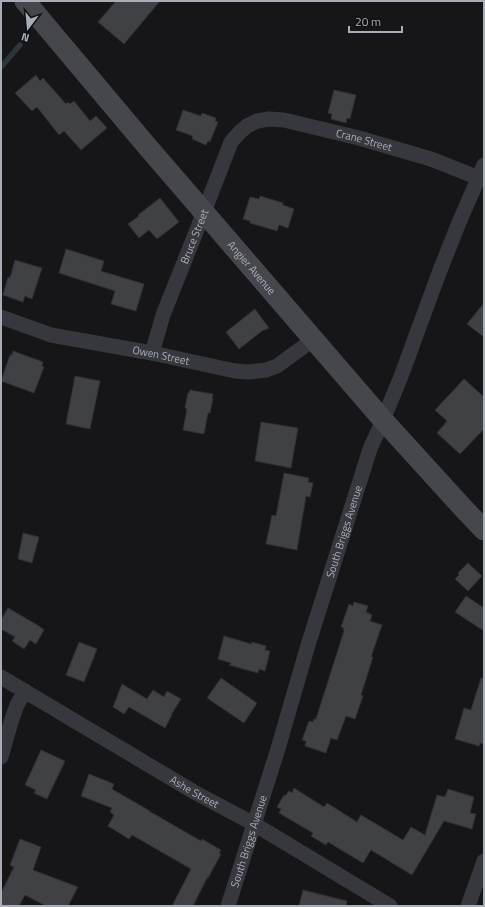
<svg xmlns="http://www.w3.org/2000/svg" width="485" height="907" viewBox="0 0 485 907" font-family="'Titillium Web',sans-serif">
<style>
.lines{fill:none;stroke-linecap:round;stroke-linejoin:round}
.stream{stroke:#2c353c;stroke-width:5.5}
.building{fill:#404145;stroke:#303034}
.minor{stroke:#37383d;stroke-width:15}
.secondary{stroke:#45474d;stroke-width:21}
.labels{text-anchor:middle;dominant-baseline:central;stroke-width:4;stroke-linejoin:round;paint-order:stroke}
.street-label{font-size:11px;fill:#a8adb8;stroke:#111113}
</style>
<rect width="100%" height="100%" fill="#161618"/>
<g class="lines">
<path class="stream" d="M1,67L20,45"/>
</g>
<path class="building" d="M116,1H160L124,44L98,22Z
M36,75L40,81L43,78L66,104L68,102L70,104L74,101L90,121L96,116L107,128L81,150L64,131L59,135L37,107L32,111L15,93Z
M334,90L356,95L350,119L347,118L346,123L331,119L332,114L328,113Z
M183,110L201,116L202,113L216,118L215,121L218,122L210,142L208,141L206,145L192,139L193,136L176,130Z
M260,196L283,203V205L294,209L288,228L279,225L277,231L250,223V221L243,219L250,197L259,199Z
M160,198L179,222L157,239L149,230L139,238L128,224L139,216L138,215Z
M66,249L104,261L101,271L144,284L136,311L111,304L115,291L59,273Z
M15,260L42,268L32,299L25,296L23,302L3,295L8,277L10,278Z
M484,303V337L467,324Z
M255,309L269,328L262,331L239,349L226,332Z
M13,351L43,362L42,366L44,367L34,393L1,381L10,355H12Z
M75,376L100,381L90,429L66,424Z
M464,379L484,397V429L460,454L437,433L447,421L435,410Z
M190,390L213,394L212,398H213L210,413H208L204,434L183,430L187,409L185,408L188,393H189Z
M261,422L298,428L291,468L255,461Z
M284,473L309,478L308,482L313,483L310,497L306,496L297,550L266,544L272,515L276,516Z
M23,533L39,537L32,563L18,559Z
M468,563L482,576L468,591L455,579L459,575L458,573Z
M466,596L484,608V631L455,612Z
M354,602L368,606L366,612L372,615L370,621L382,625L371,657H373L361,695L363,696L355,719L346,716L337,740L331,738L326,753L305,746L306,741L302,740L309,721L313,722L314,719H316L344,631L343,630L344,628L341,627L349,604L353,606Z
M8,608L39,626L44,630L36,644L30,640L24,649L12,641L15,637L1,629V620Z
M224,636L251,644L252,642L266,646L265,650L270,651L265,671L259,669L258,673L229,665L231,663L218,659Z
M79,642L97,649L84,682L66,675Z
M221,678L257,703L244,723L207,698Z
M481,678H484V744L480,743L479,746L455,739L464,708L471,710Z
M122,684L147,699L153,690L164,697L167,691L181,699L171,715H172L165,728L129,707L124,714L113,707Z
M41,750L65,761L47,799L34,793L36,790L25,785Z
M89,774L114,784L112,789L150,811H149L201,841L202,839L221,850L219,853L221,854L208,878H207L193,906H172L191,869L132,835L129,839L108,826L114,815L110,812L112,808L81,796Z
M294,788L324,807L327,803L357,822L361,815L403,840L411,827L425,835L437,795L445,797L448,789L474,797L470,813L476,814L472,829L444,821L412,875L371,850L363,863L328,842L326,845L311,836L313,833L279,813L281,809L277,807L284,795L285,796L289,791L292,793Z
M20,839L41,847L33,870L78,887L68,906H46L25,895L19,906H1V893L14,867L10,865Z
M303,890L347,901L346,906H299Z"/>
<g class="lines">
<g class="minor">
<path id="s1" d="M1,317L51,335L152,353L235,371L249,372L266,370L277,366L314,339"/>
<path id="s2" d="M152,353L163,315L204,212L231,142L240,132L247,126L257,121L269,119L284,120L359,138L431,159L479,178"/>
<path id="s3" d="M1,677L194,792L254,824L390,906"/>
<path d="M1,757L11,722L17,705L25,691"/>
<path id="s4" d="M228,906L277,752L308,645L370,449L383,420L400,379L439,273L458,225L484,165"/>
<path d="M468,906L484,861"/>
</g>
<path class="secondary" id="s5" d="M25,1L146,145L383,420L464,509L484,530"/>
</g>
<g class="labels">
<g class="street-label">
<text stroke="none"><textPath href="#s2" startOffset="369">Crane Street</textPath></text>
<text stroke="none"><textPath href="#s2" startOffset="124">Bruce Street</textPath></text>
<text stroke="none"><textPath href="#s5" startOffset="350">Angier Avenue</textPath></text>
<text stroke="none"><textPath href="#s1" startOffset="165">Owen Street</textPath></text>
<text stroke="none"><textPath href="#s4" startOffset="392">South Briggs Avenue</textPath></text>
<text stroke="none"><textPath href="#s3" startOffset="225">Ashe Street</textPath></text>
<text stroke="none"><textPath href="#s4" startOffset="68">South Briggs Avenue</textPath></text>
</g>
</g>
<rect width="485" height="907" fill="none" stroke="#a8adb8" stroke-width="4"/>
<g transform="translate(28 28) rotate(196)" stroke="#111113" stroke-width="3" paint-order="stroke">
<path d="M0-3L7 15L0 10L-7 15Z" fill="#a8adb8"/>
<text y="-6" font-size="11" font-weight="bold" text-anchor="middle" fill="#a8adb8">N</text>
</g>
<path d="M349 26v6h53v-6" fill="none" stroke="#a8adb8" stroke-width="2"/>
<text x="355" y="26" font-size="12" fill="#a8adb8" stroke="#111113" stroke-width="3" paint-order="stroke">20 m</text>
</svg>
